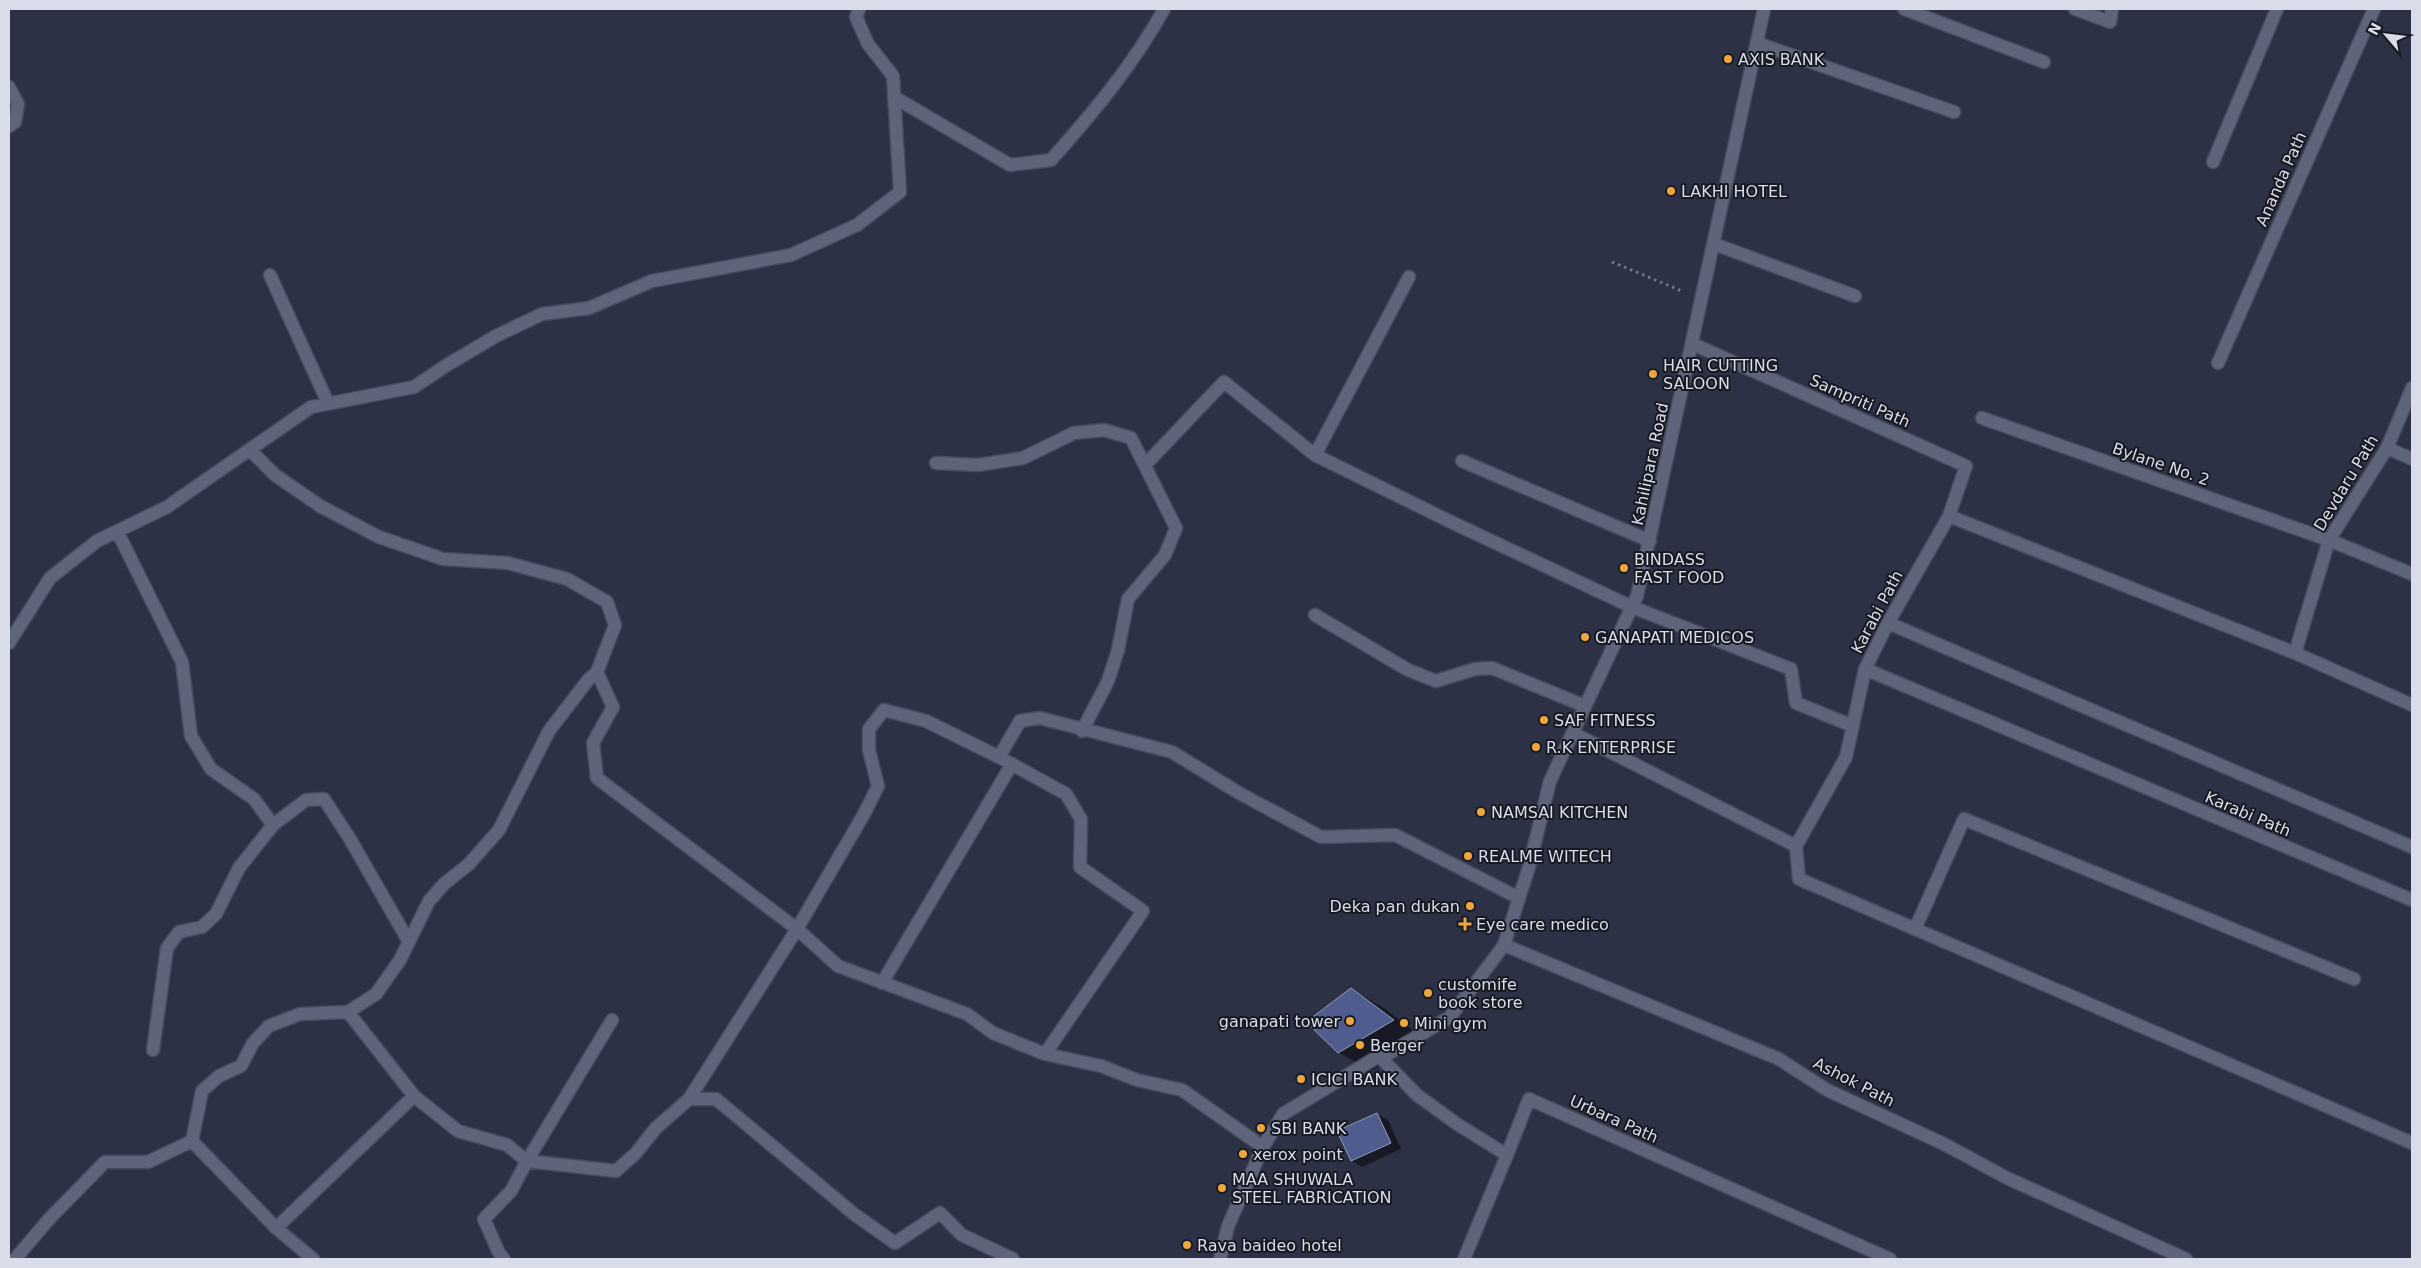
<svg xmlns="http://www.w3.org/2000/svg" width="2421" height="1268" viewBox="0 0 2421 1268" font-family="'DejaVu Sans',sans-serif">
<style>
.shadow{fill:#0007}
.building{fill:#4f5c8d;stroke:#949cb4}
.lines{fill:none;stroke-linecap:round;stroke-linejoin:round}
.street-casing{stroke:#474c5d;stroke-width:15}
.secondary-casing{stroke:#474c5d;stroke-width:15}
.path{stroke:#727788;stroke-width:3;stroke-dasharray:2.5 4;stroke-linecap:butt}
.street{stroke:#5e657b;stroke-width:12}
.secondary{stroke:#5e657b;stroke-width:12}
.poi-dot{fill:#eea73c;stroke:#171a23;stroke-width:2}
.labels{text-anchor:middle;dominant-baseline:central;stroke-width:4;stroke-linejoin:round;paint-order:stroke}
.poi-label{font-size:16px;fill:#d9ddea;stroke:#171a23;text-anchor:start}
.street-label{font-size:16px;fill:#d9ddea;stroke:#171a23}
</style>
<rect width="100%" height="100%" fill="#2c3145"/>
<path class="shadow" d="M1351,989L1384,1008L1425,1039L1371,1071L1338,1052Z
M1377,1114L1388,1120L1401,1149L1362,1167L1352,1161Z"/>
<path class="building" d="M1351,988L1394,1020L1338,1053L1306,1022Z
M1377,1113L1391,1143L1351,1161L1337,1131Z"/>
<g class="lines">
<defs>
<path id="street" d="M1904,9L2044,62
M2075,9L2110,22L2112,9
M1757,43L1954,112
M9,87L18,104L15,122L9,126
M894,97L1010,165L1051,160C1092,114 1134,64 1164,9
M2213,162L2277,9
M1714,244L1855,296
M270,275L328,403
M1693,344L1966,466L1949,516
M2218,363L2374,9
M1982,418L2329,540L2412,574
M2387,448L2412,459
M250,450L275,475L320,506L379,537L443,559L508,563L567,579L607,602L615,625L597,672L613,707L593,743L597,778L797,929L689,1099
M1315,455L1449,521L1632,607L1791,669L1796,703L1853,726
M1462,461L1650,541
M936,463L978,465L1023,458L1074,433L1104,430L1131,438L1176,528L1165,555L1128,599L1118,650L1108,681L1082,731
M1145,465L1224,382L1315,455L1409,277
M117,531L182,662L191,736L211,769L254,799L273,825
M1315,615L1408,670L1436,681L1475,669L1492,668L1585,706
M1888,623L2412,847
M9,643L50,578L97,541L167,507L311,407L414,387L447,365L496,336L542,314L589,308L652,281L791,255L857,225L900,192L893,76L868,44L856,17L859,9
M2295,653L2329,540L2387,448L2412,388
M2412,705L2295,653L1949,516L1888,623L1865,669L2412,900
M1573,733L1796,846L1799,879L2412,1143
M999,757L1066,794L1081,819L1080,867L1143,911L1045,1054
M1796,846L1846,757L1865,669
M1915,929L1964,819L2354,979
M1504,945L1779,1059L1827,1090L1944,1144L2007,1178L2186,1259
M882,983L1012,764
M612,1020L527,1161L616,1171L636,1153L656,1128L689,1099H716L854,1214L895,1243L940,1213L962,1235L1013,1259
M153,1050L167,948L179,932L202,927L216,914L239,868L273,825L306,800L324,799L350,839L409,942
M1379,1056L1417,1095L1457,1124L1507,1155L1529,1099L1890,1259
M414,1096L348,1012L376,994L400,960L429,901L444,884L469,864L499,830L549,731L588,680L597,672
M192,1141L202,1091L219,1076L241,1066L253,1043L269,1026L300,1014L348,1012
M1263,1147L1182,1090L1137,1080L1101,1066L1045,1054L993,1033L967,1014L838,966L797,929L864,814L878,786L869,750V729L884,710L926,721L999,757L1020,721L1040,718L1172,752L1239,793L1321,837L1395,835L1519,898
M276,1228L313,1259
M15,1259L50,1218L105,1162H148L192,1141L276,1228L414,1096L458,1131L507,1145L527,1161L511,1191L484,1219L499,1253L504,1259
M1464,1259L1507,1155"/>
<path id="secondary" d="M1220,1259L1228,1226L1263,1147L1283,1114L1379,1056L1388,1054L1450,1017L1504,945L1529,867L1550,781L1637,596L1764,9"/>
</defs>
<use href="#street" class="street-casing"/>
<use href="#secondary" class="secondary-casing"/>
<path class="path" d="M1612,262L1682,291"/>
<use href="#street" class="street"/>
<use href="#secondary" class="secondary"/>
</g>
<g class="poi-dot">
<circle cx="1728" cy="59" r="5"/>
<circle cx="1671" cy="191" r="5"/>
<circle cx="1653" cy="374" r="5"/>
<circle cx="1624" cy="568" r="5"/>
<circle cx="1585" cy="637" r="5"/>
<circle cx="1544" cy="720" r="5"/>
<circle cx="1536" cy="747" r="5"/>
<circle cx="1481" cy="812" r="5"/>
<circle cx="1468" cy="856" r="5"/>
<circle cx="1470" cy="906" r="5"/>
<path d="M1462.5 916.5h5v5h5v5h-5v5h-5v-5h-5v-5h5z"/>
<circle cx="1428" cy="993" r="5"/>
<circle cx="1350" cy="1021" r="5"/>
<circle cx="1404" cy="1023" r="5"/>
<circle cx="1360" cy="1045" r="5"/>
<circle cx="1301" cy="1079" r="5"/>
<circle cx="1261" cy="1128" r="5"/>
<circle cx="1243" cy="1154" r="5"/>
<circle cx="1222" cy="1188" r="5"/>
<circle cx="1187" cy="1245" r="5"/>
</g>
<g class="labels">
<g class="poi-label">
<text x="1738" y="59">AXIS BANK</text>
<text x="1681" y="191">LAKHI HOTEL</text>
<text x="1663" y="365">HAIR CUTTING<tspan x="1663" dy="18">SALOON</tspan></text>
<text x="1634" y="559">BINDASS<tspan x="1634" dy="18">FAST FOOD</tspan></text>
<text x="1595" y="637">GANAPATI MEDICOS</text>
<text x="1554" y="720">SAF FITNESS</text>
<text x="1546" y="747">R.K ENTERPRISE</text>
<text x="1491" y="812">NAMSAI KITCHEN</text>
<text x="1478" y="856">REALME WITECH</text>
<text x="1460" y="906" text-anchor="end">Deka pan dukan</text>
<text x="1476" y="924">Eye care medico</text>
<text x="1438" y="984">customife<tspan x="1438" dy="18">book store</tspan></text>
<text x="1340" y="1021" text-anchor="end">ganapati tower</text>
<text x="1414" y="1023">Mini gym</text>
<text x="1370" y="1045">Berger</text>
<text x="1311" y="1079">ICICI BANK</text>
<text x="1271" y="1128">SBI BANK</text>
<text x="1253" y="1154">xerox point</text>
<text x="1232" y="1179">MAA SHUWALA<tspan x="1232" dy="18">STEEL FABRICATION</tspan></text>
<text x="1197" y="1245">Rava baideo hotel</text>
</g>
<g class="street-label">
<text transform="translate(2281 179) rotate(-66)">Ananda Path</text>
<text transform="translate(1860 401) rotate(24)">Sampriti Path</text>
<text transform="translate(1650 464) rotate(-78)">Kahilipara Road</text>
<text transform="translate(2161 464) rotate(19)">Bylane No. 2</text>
<text transform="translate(2346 483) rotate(-59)">Devdaru Path</text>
<text transform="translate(1877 612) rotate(-62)">Karabi Path</text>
<text transform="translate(2248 814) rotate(23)">Karabi Path</text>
<text transform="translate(1854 1082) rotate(27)">Ashok Path</text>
<text transform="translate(1614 1119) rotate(24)">Urbara Path</text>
</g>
</g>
<rect width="2421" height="1268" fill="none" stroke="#d9ddea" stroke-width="20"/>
<g transform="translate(2386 35) rotate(298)" stroke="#171a23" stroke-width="4" paint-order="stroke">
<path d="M0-4L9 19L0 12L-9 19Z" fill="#d9ddea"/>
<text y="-8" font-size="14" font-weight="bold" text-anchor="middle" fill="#d9ddea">N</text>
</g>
</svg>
